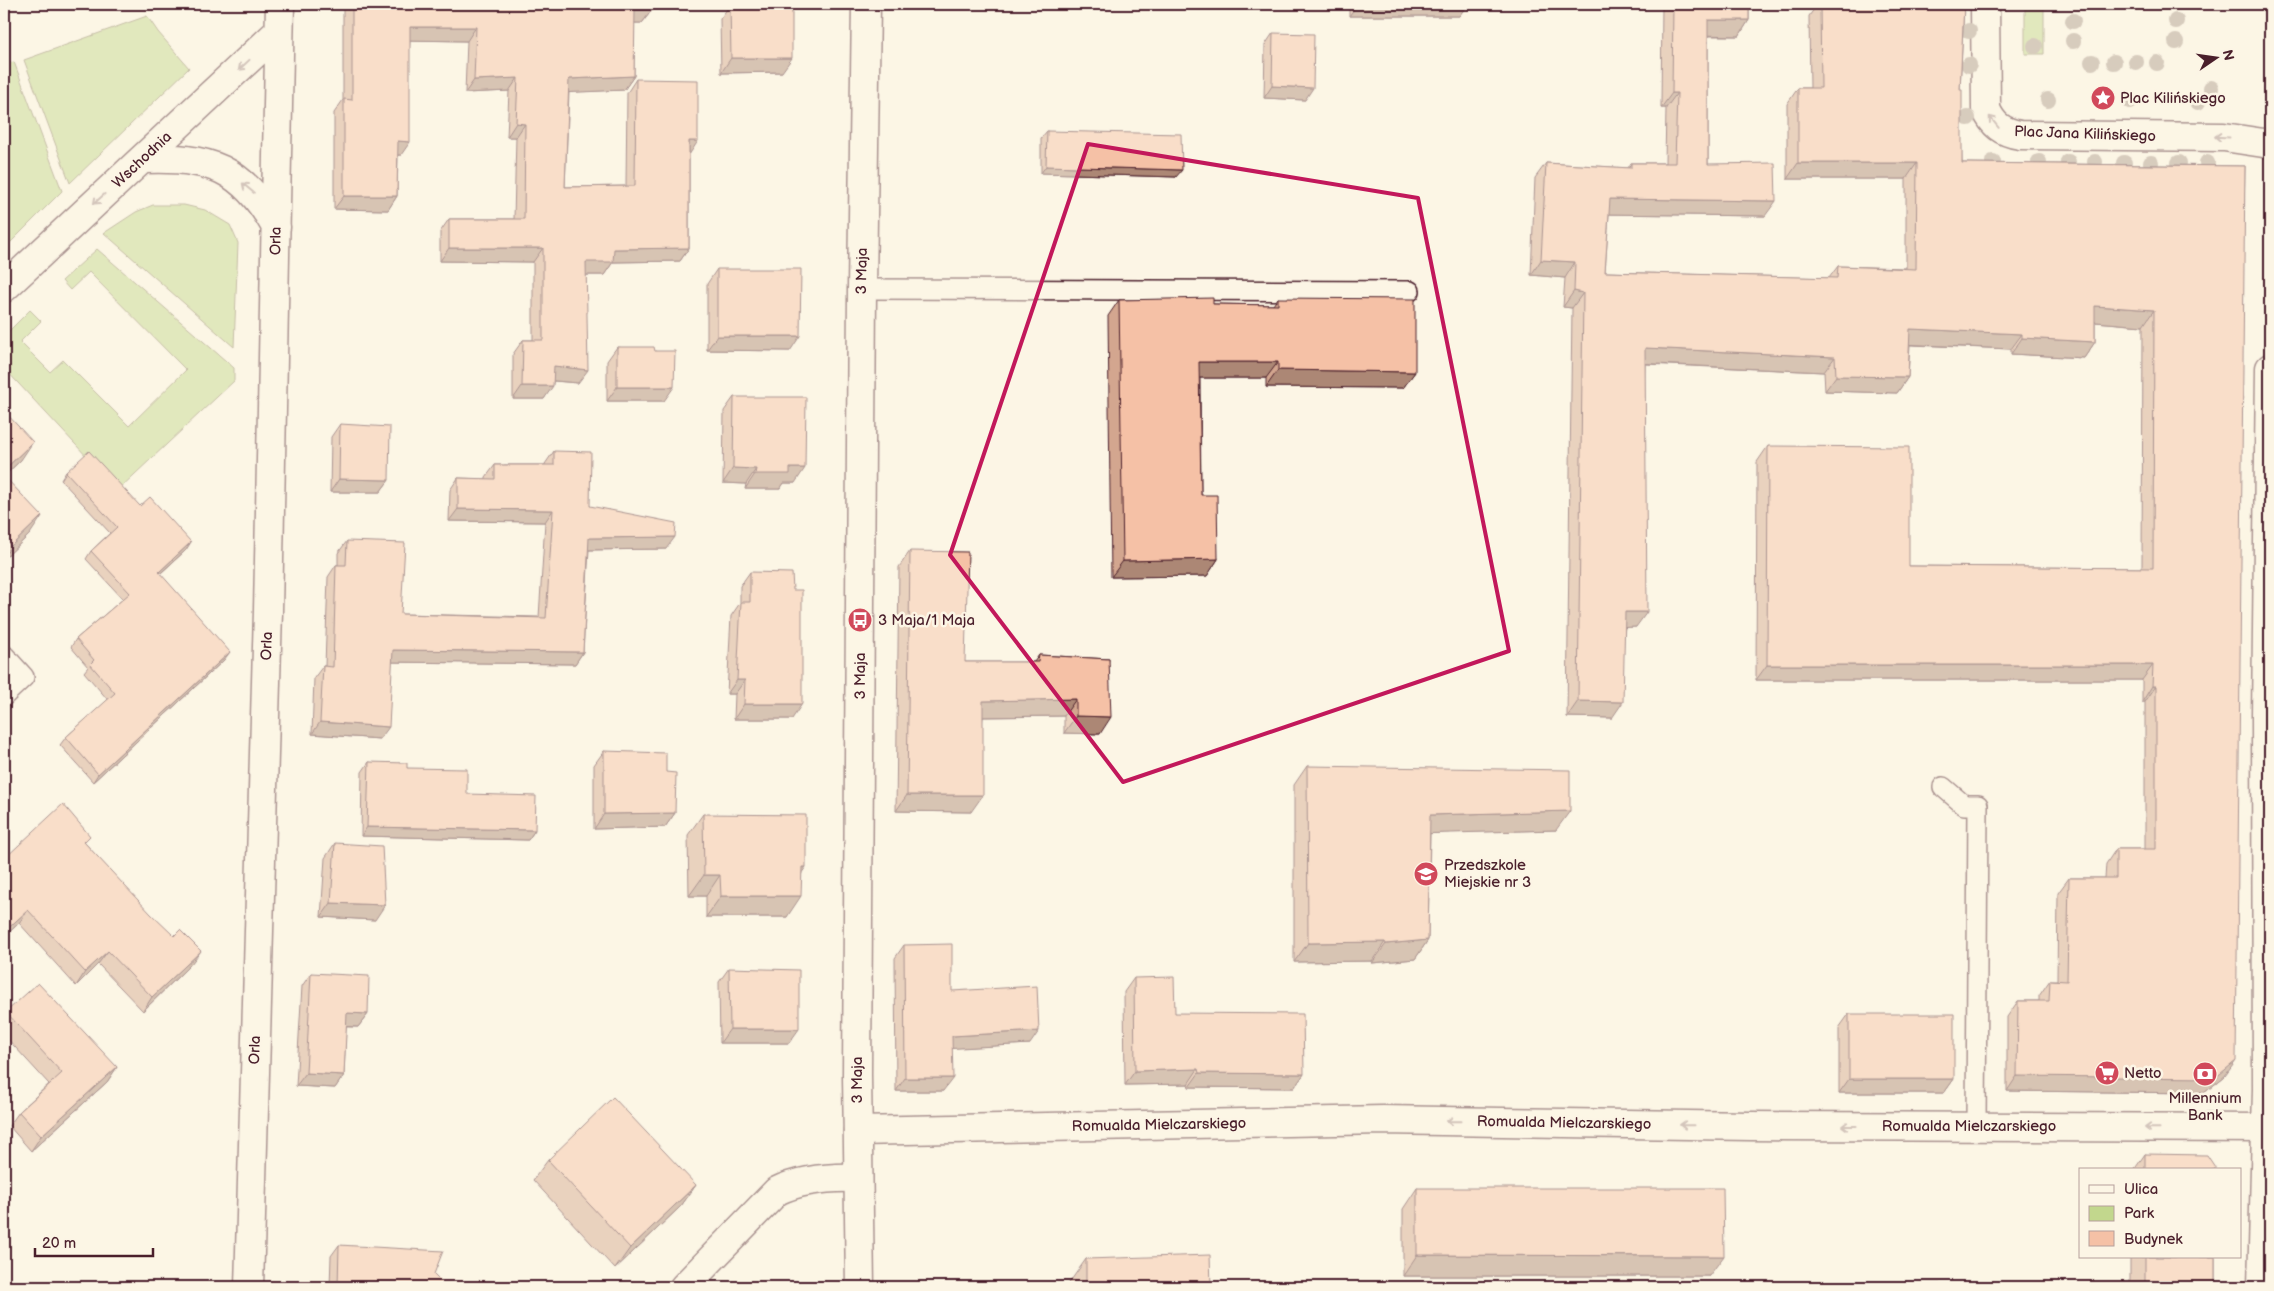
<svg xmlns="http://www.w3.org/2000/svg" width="2274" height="1291" viewBox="0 0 2274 1291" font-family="'Balsamiq Sans',sans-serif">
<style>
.green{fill:#c2d78d;stroke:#867b5c}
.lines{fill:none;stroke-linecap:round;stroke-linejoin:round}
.lane-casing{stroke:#4a1f2b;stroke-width:22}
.street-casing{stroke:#4a1f2b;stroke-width:31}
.secondary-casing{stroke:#4a1f2b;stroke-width:31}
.lane{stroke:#fcf5e5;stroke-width:19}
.street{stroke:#fcf5e5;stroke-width:28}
.secondary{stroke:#fcf5e5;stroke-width:28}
.tree{fill:#ab998c}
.wall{fill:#d3a68f;stroke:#4a1f2b}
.shaded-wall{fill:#ac8774;stroke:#4a1f2b}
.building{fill:#f5c1a6;stroke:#4a1f2b}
.oneway{stroke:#a38a88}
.marked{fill:none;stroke:#c2185b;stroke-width:4;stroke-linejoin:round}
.labels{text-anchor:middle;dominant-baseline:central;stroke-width:5;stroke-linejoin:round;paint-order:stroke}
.poi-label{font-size:15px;fill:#4a1f2b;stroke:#fcf5e5;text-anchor:start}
.street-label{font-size:15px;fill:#4a1f2b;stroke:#fcf5e5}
</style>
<rect width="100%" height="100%" fill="#fcf5e5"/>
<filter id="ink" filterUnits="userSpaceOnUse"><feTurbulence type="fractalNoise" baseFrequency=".02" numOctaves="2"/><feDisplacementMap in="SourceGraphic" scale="10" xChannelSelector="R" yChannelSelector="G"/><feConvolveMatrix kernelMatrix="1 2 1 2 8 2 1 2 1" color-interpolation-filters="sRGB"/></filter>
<g filter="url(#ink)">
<path class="green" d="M2025,4H2044V54H2025Z
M147,16L158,32L189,68L70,183L24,60Z
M14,62L62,191L4,249V64Z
M153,205H184L205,210L230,225L238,243L234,347L104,233L136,212Z
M97,249L234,368V381L118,490L4,368V336L30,310L41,321L20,342L50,372L63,360L129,426L186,370L89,272L70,290L62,281Z"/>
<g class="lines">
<defs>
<path id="lane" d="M862,289L1410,291
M4,655L24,677L4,696
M1943,787L1964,805H1978L1976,1126"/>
<path id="street" d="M1985,4L1986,109C1993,125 2002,132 2020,135L2224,137L2270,144
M144,159C209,156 243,168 276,227
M4,288L279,31
M858,1131L1383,1120L1750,1126L2270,1128
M249,1287L268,611L280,4
M684,1287L777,1191C802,1179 831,1177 858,1178"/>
<path id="secondary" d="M860,1287L857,1075L862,289L866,4
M2262,1287L2267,1089L2266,717L2270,368"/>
</defs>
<use href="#lane" class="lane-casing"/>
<use href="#street" class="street-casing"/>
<use href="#secondary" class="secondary-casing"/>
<use href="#lane" class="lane"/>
<use href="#street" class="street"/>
<use href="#secondary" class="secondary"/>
</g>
<g class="tree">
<circle cx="2073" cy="21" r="8"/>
<circle cx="2176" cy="21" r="8"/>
<circle cx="1969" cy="31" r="8"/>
<circle cx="2073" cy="41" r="8"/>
<circle cx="2176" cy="42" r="8"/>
<circle cx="2035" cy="46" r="8"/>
<circle cx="2092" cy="62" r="8"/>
<circle cx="2114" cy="62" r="8"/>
<circle cx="2136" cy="62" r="8"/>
<circle cx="2157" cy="63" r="8"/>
<circle cx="1969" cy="65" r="8"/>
<circle cx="2211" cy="88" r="8"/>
<circle cx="2048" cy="100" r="8"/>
<circle cx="2130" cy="101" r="8"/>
<circle cx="2198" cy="102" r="8"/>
<circle cx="1968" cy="118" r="8"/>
<circle cx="1993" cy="162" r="8"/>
<circle cx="2039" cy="162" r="8"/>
<circle cx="2068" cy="162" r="8"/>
<circle cx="2095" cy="162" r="8"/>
<circle cx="2124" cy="163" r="8"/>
<circle cx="2151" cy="163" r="8"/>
<circle cx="2179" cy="163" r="8"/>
<circle cx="2207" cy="163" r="8"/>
</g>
<path class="wall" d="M343,4H652V10L642,23H634V76L624,90L569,92L565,187L626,186L627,93L636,79L689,155V248L680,261L613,262L604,275H586L578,383L554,381L544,399H513V354L523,340H533V262L440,261V232L449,219H514L516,137H507L509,91L465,93L467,41L410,40L401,155H398L397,196L388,210L334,209V113L343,100Z
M1349,4H1468L1459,16H1349Z
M1662,4H1749V20L1739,36H1708V164L1765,216L1609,214L1605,272L1829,278L1838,266L1906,268V179H1787V104L1798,88H1810L1809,16L1818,4H1964L1960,90L1962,163L2245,166L2225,1076L2204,1093L2007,1091V1017L2018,1001H2039V996L2050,980H2057L2058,893L2069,878H2105L2106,864L2116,849H2145V702H2142V680H1756L1757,462L1768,446L1909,566L2142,568L2143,326L2095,322V342L2084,358L2011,354V349L1910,345L1908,377L1897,393L1825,391L1824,372L1645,364L1636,627H1625L1612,718L1567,717L1572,308L1563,307L1565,278L1531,275L1535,178L1546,163L1628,168L1631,163H1665L1666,108H1661Z
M730,5L782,72L721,73L720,19Z
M1273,33L1305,100L1264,98L1265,45Z
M1047,131L1176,177L1041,173V138Z
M717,269L790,351L707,350V284Z
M1278,298L1415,372L1403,388L1266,387V378H1200L1201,495L1218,559L1207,576L1111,577L1108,316L1119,300L1213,304L1273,305Z
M617,347L655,351L664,401H607V361Z
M734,397L795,483H784L780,489H745L746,484L723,483L724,411Z
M4,411L21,460L4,476L30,534L4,559Z
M340,424L389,480L380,492H330L331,437Z
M554,451L590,506L666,549L589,550L583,652L575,664L392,662L380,739L312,734L314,678L323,666H325L328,577L336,565H338V553L347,541L401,614L539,617L545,522L449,521L450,490L458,478L486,479V477L495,465H545V464Z
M66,472L140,506L186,550L160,574L224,660L93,782L60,745L66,737L108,700L84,672L88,667L71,647L76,639L123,599L86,559L91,551L110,533L61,480Z
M910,551L965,662H1034L1039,655L1109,659L1100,734L1064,733V716L983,717L971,812L896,811L899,567Z
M750,572L792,719H734L735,694H727L731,616L740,603V586Z
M604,751L666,772L675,813L665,827L594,829V765Z
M369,762L407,768L467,794L535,830L528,840L361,836L362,772Z
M1307,766L1556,830L1430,833L1428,940L1415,959L1372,963V961L1294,962V785Z
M703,814L802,873L787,917H706V896H689L688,835Z
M85,843L191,964L143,1011L98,964L76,986L19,923L4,937V859Z
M335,843L375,920L321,917L325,858Z
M904,945L952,991L1030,1044L952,1048L943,1091H896L895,958Z
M729,968L789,1043H720L719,982Z
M311,973L368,1014L358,1027H346L344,1075L335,1088L296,1086L302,986Z
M1134,978L1175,1013L1304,1074L1294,1088L1189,1087L1188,1084L1125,1085L1124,992Z
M6,1012L117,1067L107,1082L31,1151L9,1126L19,1112L49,1084L4,1035V1016Z
M1849,1014L1954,1079L1944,1093H1839V1028Z
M2145,1154L2215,1170H2134Z
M548,1160L696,1185L681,1206L615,1269L533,1180Z
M1417,1188L1709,1276H1403V1209Z
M339,1245L434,1274L447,1287H330L331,1256Z
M2130,1257H2215V1287H2130Z
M1086,1259L1211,1287H1067V1286Z"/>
<path class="shaded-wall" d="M1113,4H1154L1153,5H1112Z
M1358,4H1468L1459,16H1349Z
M635,10H652L642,23H625Z
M1708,20H1749L1739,36L1697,35Z
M410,27H476L467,41L400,40Z
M731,58H792L782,72L721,73Z
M634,76L624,90L560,93L569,79Z
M518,78L509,91L465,93L474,80Z
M1272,86L1313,88L1305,100L1264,98Z
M1672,93H1677L1666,108H1661Z
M516,123L525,124L516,137H507Z
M398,141L410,142L401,155H388Z
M689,141H698L689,155Z
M1798,163H1917L1906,179H1787Z
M1046,166L1182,170L1176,177L1041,173Z
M344,196H397L388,210L334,209Z
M1610,199L1776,201L1765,216L1599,214Z
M449,248H543L533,262L440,261Z
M689,248L680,261L613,262L604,275H577L586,262L614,249Z
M1541,260L1575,262L1565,278L1531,275Z
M1574,291L1583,293L1572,308L1563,307Z
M2095,306L2154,310L2143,326L2084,321Z
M1910,329L2022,334L2011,349L1899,344Z
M717,336H800L790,351L707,350Z
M2022,338L2095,342L2084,358L2011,354Z
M1645,348L1835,357L1824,372L1634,363Z
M1199,362H1278L1266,378H1188Z
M554,366L588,370L578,383L544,380Z
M1278,370L1415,372L1403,388L1266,387Z
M1836,376L1908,377L1897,393L1825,391Z
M522,386H553L544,399H513Z
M617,387H674L664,401H607Z
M33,442L21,460L4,476V470Z
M733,468L756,469L746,484L723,483Z
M790,468H805L795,483H784L780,489H745L755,474Z
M339,479L389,480L380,492H330Z
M458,509L553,510L545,522L449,521Z
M42,516L30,534L4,559V557L11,546Z
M675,537L666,549L581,550L589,538Z
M191,542L186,550L153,580L159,572Z
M1218,559L1207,576L1111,577L1123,561Z
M1625,612H1647L1636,627L1615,628Z
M393,650L583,652L575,664L384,662Z
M230,652L224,660L93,782L98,774Z
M1767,665H2153L2142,680H1756Z
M737,680H745L735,694H727Z
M2152,686H2156L2145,702H2142Z
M1076,699L1064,716L971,717L983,701Z
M1578,701L1623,702L1612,718L1567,717Z
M744,704H802L792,719H734Z
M1076,716L1111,717L1100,734L1064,733Z
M320,722L389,727L380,739L312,734Z
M907,795H983L971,812L896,811Z
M1570,811L1556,830L1417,834L1430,815Z
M675,813L665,827L594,829L604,814Z
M367,827L535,830L528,840L361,836Z
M802,867H806L791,888Z
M704,875H720L706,896H689Z
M721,896H801L787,917H706Z
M331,903L385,905L375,920L321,917Z
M28,910L19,923L4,937V932Z
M1428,940L1415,959L1372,963L1386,944Z
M1385,942L1372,961L1294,962L1308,943Z
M108,951L98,964L76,986L85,972Z
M201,951L191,964L143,1011L152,997Z
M347,1013L368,1014L358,1027L338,1026Z
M730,1029H799L789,1043H720Z
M1039,1031L1030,1044L943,1049L952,1036Z
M2236,1061L2225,1076L2204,1093L2007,1091L2017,1076Z
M117,1067L107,1082L31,1151L41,1136Z
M1198,1069L1188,1084L1125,1085L1135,1071Z
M306,1073L344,1075L335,1088L296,1086Z
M1199,1073L1304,1074L1294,1088L1189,1087Z
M905,1078H953L943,1091H896Z
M1849,1079H1954L1944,1093H1839Z
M696,1185L681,1206L615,1269L630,1248Z
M1417,1255L1724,1256L1709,1276H1403Z"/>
<path class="building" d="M352,4H652V10H635L634,76L569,79L565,187L635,186L636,79L698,80V141H689V248L614,249L613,262H586L588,370L554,366L553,386H522L523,340H543V248H449V219H524L525,124L516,123L518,78L474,80L476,27H410V142L398,141L397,196H344V99L352,100Z
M1673,4H1749V20H1708V164L1775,163L1776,201L1610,199L1605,272L1837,278L1838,266L1916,269L1917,163H1798V88H1821L1820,4H1964L1960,90H1962V163L2245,166L2236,1061L2215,1078L2017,1076L2018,1001H2049L2050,980L2067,981L2069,878H2116V849H2156V686H2152L2153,665H1767L1768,446L1909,447V566L2153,568L2154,310L2095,306V342L2022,338V334L1910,329L1908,377L1836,376L1835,357L1645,348L1647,612H1625L1623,702L1578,701L1583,293L1574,291L1575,262L1541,260L1546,163L1631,168V163H1675L1677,93H1672Z
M730,5H792V58H731Z
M1273,33L1314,34L1313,88L1272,86Z
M1047,131L1181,134L1182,170L1046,166Z
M717,269H801L800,336H717Z
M1213,298V304L1278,305V298L1415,299V372L1278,370V362H1199L1201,495H1217L1218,559L1123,561L1119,300Z
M617,347H654L655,351H675L674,387H617Z
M734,397H806L805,468H790V474H755L756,469L733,468Z
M4,411L33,442L4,470Z
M340,424L390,427L389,480L339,479Z
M89,451L140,506L150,497L191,542L159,572L230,652L98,774L66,737L115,693L90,664L94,660L76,639L130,593L91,551L117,527L66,472Z
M554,451L591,452L590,506L676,523L675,537L589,538L583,652L393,650L389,727L320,722L323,666L333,667L336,565H346L347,541L405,543L401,614L546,618L553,510L458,509V478L495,479V465H554Z
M4,476L42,516L11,546L4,539Z
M910,551L968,552L965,662H1038L1039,655L1109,659L1111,717L1076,716V699L983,701V795H907Z
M750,572L792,573L793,590H802V704H744L745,680H737L741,602H750Z
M604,751L666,753V772L676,773L675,813L604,814Z
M369,762L407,763V768L467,769V794L536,796L535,830L367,827Z
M1307,766L1570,770V811L1430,815L1428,940L1386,944L1385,942L1308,943Z
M63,804L90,836L84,842L151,914L174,936L180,930L201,951L152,997L108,951L85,972L28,910L4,932V859Z
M703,814L806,815V867H802L801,896H721L720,875H704Z
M335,843L382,846L385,905L331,903Z
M952,944V991L1037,986L1039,1031L952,1036L953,1078H905L904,945Z
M729,968L799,970V1029H730Z
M311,973L369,976L368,1014L347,1013L344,1075L306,1073Z
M1174,977L1175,1013L1303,1014L1304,1074L1199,1073L1198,1069L1135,1071L1134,978Z
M38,983L117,1067L41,1136L19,1112L62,1073L6,1012Z
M1849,1014H1954V1079H1849Z
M613,1097L696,1185L630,1248L548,1160Z
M2145,1154L2207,1155L2215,1167V1170H2145Z
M1417,1188H1723L1724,1256L1417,1255Z
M339,1245L443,1251L434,1274L447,1287H338Z
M1210,1255L1211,1287H1086V1259Z
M2145,1257H2215V1287H2145Z
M1838,1284H1940V1287H1838Z"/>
<defs><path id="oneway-shaft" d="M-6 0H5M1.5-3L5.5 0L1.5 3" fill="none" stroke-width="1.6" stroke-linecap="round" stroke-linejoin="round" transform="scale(1.25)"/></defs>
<g class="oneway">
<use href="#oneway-shaft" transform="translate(244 65) rotate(137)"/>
<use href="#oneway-shaft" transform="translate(1994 122) rotate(-129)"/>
<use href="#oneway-shaft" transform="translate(2222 137) rotate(-177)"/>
<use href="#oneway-shaft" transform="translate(248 188) rotate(-140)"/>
<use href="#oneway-shaft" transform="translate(99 199) rotate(138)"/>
<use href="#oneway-shaft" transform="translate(1454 1121) rotate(-179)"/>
<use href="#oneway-shaft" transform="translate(1687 1125) rotate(-179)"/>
<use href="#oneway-shaft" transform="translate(1849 1126) rotate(-180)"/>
<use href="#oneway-shaft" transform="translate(2152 1128) rotate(-179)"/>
</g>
</g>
<path d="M0 0H2274V1291H0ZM1088,144L1418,198L1509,651L1123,782L950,555Z" fill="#fcf5e5" fill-opacity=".55" fill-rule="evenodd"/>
<path class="marked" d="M1088,144L1418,198L1509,651L1123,782L950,555Z"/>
<defs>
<symbol id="sight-disc" viewBox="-11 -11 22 22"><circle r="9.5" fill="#d1495b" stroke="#fcf5e5"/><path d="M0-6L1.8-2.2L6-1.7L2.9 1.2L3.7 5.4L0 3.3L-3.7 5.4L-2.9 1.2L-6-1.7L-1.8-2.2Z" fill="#fff"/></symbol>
<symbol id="bus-disc" viewBox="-11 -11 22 22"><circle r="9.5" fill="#d1495b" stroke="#fcf5e5"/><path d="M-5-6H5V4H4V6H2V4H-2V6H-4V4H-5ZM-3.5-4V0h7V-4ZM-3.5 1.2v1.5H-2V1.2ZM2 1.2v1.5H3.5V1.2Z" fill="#fff"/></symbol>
<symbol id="school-disc" viewBox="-11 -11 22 22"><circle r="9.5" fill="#d1495b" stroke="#fcf5e5"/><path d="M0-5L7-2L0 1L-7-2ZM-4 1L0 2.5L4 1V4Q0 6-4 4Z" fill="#fff"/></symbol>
<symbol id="supermarket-disc" viewBox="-11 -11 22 22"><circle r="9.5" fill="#d1495b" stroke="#fcf5e5"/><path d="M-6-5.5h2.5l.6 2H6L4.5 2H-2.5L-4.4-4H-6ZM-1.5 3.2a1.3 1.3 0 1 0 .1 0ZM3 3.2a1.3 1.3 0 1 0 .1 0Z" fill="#fff"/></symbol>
<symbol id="bank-disc" viewBox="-11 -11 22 22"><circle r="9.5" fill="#d1495b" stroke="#fcf5e5"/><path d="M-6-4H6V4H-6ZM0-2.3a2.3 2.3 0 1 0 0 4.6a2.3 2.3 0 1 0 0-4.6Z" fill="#fff"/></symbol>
</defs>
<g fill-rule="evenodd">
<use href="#sight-disc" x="2089" y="84" width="28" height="28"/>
<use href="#bus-disc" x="846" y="606" width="28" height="28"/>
<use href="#school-disc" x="1412" y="860" width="28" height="28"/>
<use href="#supermarket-disc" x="2093" y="1059" width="28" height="28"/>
<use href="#bank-disc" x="2191" y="1060" width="28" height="28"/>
</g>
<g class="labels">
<g class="poi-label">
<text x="2120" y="98">Plac Kilińskiego</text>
<text x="878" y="620">3 Maja/1 Maja</text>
<text x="1444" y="865">Przedszkole<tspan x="1444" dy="17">Miejskie nr 3</tspan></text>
<text x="2124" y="1073">Netto</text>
<text x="2205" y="1098" text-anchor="middle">Millennium<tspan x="2205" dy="17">Bank</tspan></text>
</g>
<g class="street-label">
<text transform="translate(2085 134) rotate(2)">Plac Jana Kilińskiego</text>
<text transform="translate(142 160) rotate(-43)">Wschodnia</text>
<text transform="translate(276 241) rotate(-89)">Orla</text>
<text transform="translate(862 271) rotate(-89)">3 Maja</text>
<text transform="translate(267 646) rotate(-88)">Orla</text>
<text transform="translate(860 676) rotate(-90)">3 Maja</text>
<text transform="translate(255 1050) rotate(-88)">Orla</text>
<text transform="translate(857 1080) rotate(-90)">3 Maja</text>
<text transform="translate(1564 1123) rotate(1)">Romualda Mielczarskiego</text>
<text transform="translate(1159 1125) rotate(-1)">Romualda Mielczarskiego</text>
<text x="1969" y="1126">Romualda Mielczarskiego</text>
</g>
</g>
<rect width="2274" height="1291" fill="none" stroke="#fcf5e5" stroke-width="20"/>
<rect x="10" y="10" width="2254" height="1271" fill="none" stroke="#4a1f2b" stroke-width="2" filter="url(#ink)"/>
<rect x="2079" y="1168" width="162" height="90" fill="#fcf5e5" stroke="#b59f9b"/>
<rect x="2089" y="1185" width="25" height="8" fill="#fcf5e5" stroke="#b59f9b"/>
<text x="2124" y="1194" font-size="15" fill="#4a1f2b">Ulica</text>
<rect x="2089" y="1206" width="25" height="15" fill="#c2d78d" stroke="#b59f9b"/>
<text x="2124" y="1218" font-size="15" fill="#4a1f2b">Park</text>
<rect x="2089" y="1231" width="25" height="15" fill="#f5c1a6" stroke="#b59f9b"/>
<text x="2124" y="1244" font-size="15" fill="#4a1f2b">Budynek</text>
<g transform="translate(2216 58) rotate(77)" stroke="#fcf5e5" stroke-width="4" paint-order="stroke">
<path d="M0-4L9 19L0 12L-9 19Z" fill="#4a1f2b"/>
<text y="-8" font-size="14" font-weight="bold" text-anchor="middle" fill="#4a1f2b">N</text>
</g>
<path d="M35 1248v8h118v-8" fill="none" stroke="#4a1f2b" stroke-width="2.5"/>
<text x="42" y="1248" font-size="15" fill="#4a1f2b" stroke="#fcf5e5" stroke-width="4" paint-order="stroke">20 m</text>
</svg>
